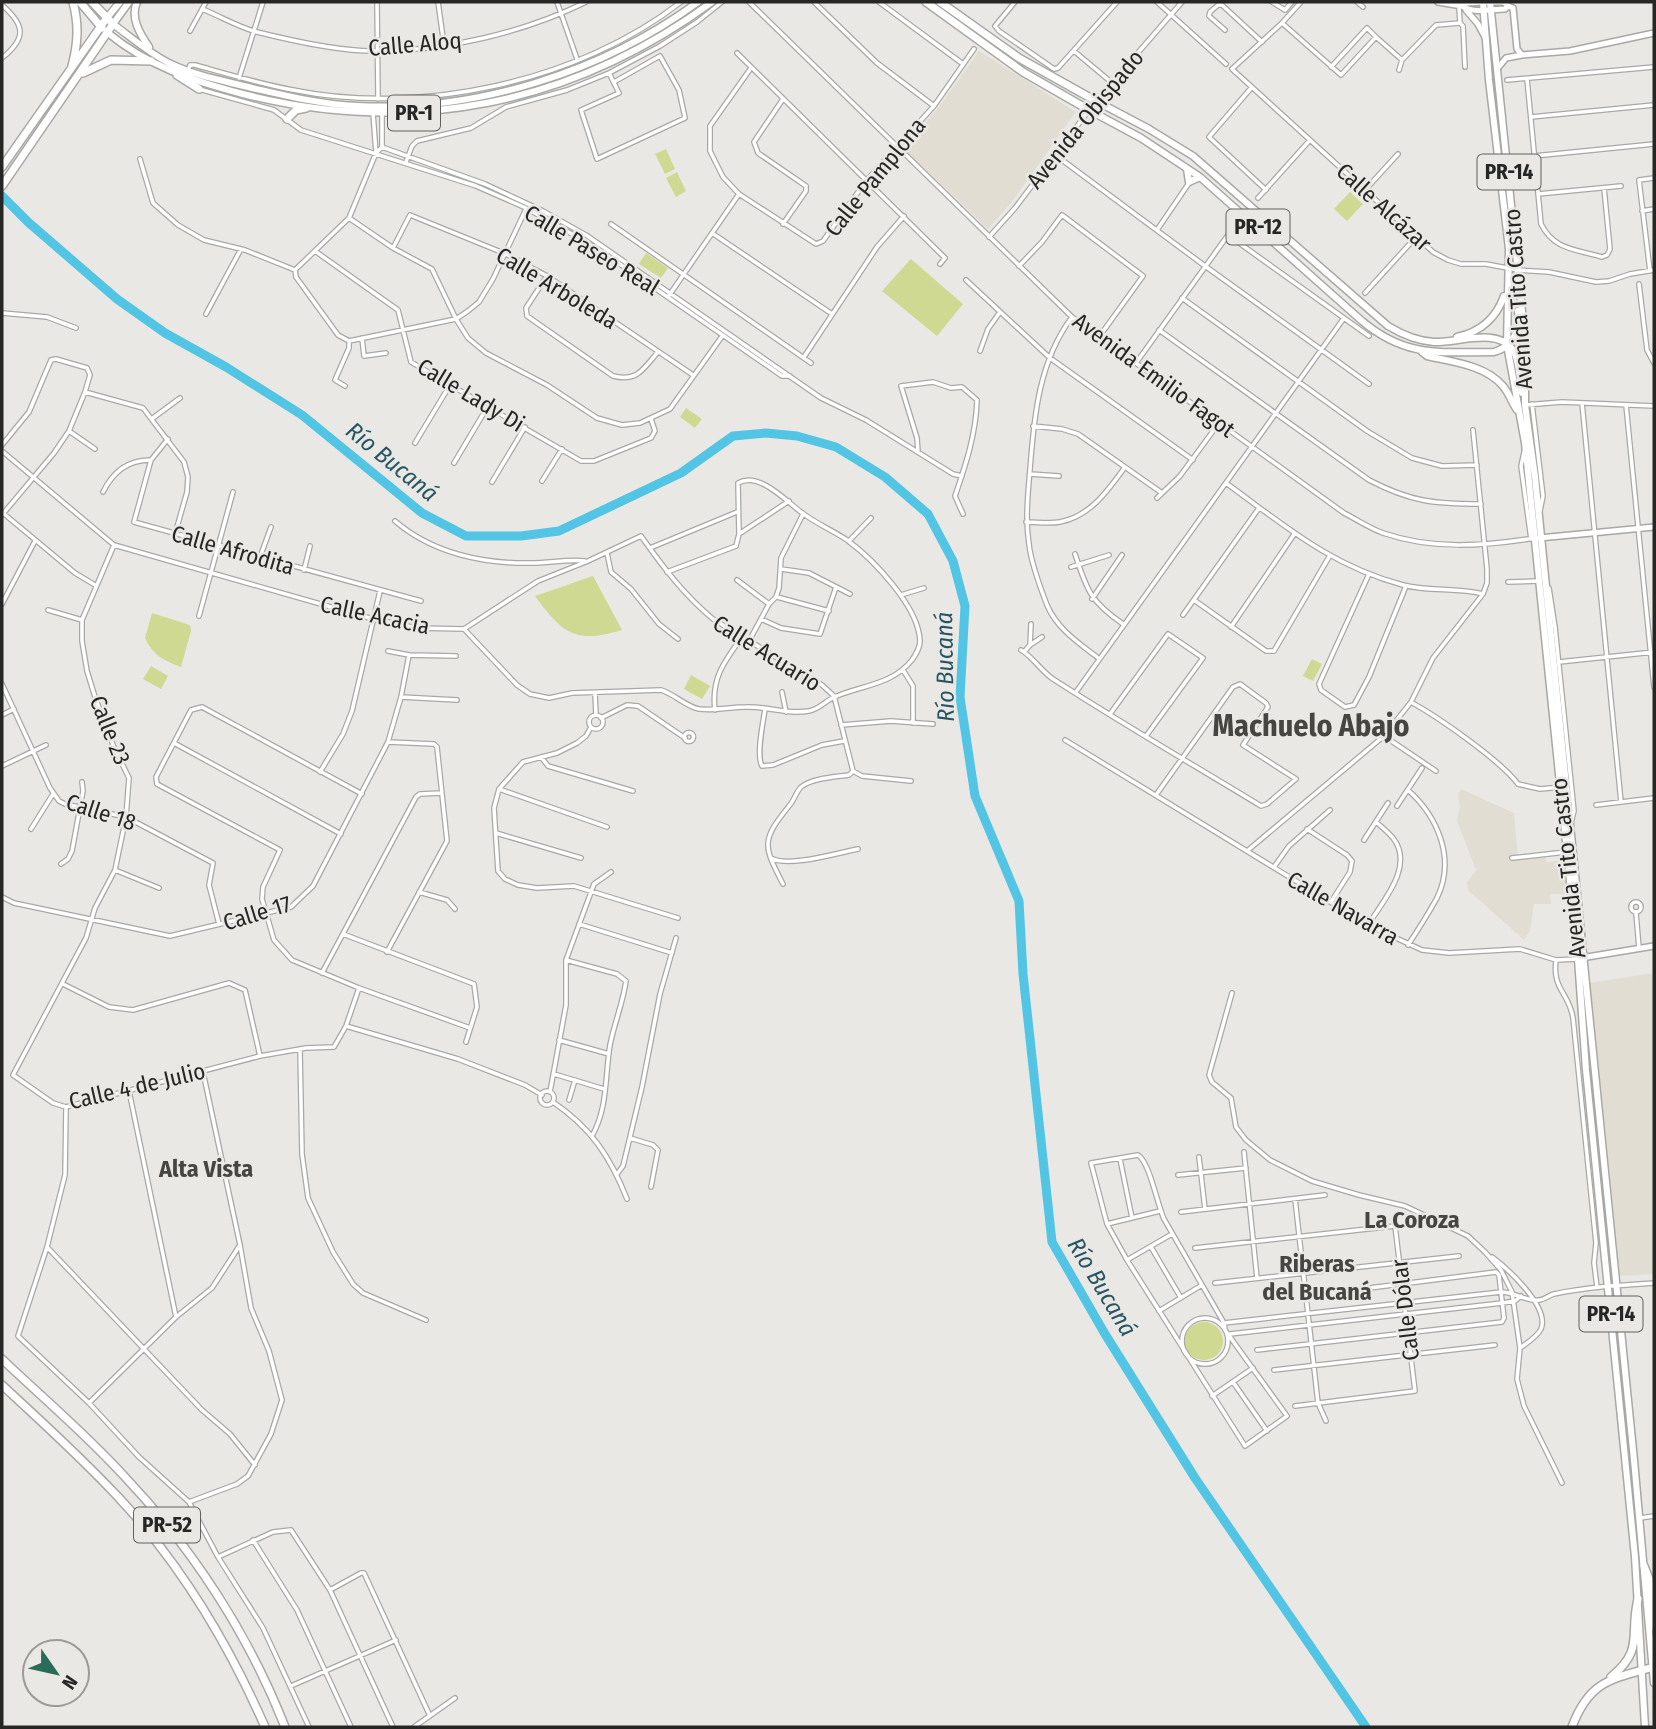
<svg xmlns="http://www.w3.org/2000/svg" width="1656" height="1729" viewBox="0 0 1656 1729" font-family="'Fira Sans Condensed',sans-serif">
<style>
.built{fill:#e2ddd3}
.green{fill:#d0d992}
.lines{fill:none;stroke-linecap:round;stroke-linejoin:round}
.river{stroke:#51c5e3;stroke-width:9}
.street-casing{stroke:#a9a8a4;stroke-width:6}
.secondary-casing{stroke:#a9a8a4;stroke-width:8}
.primary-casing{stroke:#a9a8a4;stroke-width:9}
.highway-casing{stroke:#a9a8a4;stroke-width:10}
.street{stroke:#fff;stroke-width:3.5}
.secondary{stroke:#fff;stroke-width:5}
.primary{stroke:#fff;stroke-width:6}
.highway{stroke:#fff;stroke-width:7}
.labels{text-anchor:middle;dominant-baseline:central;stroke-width:5;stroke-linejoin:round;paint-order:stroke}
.shield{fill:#eae8e4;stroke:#61605e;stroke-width:2}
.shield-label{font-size:21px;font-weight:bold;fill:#262624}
.street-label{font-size:23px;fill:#262624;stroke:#eae8e4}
.water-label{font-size:24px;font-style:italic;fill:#255563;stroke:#eae8e4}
.neighbourhood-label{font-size:24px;font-weight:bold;fill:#464542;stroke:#eae8e4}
.district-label{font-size:30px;font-weight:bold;fill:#464542;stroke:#eae8e4}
</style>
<rect width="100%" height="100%" fill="#eae8e4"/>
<path class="built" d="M979,51L1076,112L1011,203L988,229L903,148L939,107Z
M1461,789L1514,813L1518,860L1545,857L1547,862L1564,860L1567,894H1550L1551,904H1534L1530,931L1524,940L1468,890L1467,882L1476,870L1457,821L1460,806L1458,795Z
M1654,973V1274L1620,1276L1590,983Z"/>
<path class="green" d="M666,149L675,169L665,174L655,154Z
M677,172L686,191L676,197L666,178Z
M1350,192L1363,204L1347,221L1334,209Z
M646,253L668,268L661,278L639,264Z
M911,259L963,304L937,336L882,291Z
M686,408L702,419L695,428L680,417Z
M593,576L622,630C575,644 563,634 535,596Z
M152,613L190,625L191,631L181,667C163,660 154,656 145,638Z
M1312,659L1322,664L1313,681L1303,676Z
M151,666L168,676L161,689L143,679Z
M691,675L710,686L702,699L684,689Z
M1185 1341a19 19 0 1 1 38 0a19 19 0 1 1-38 0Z"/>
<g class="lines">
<path class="river" d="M2,196L28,222L117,299L165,333L226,367L302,415L422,513L466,536H521L559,531L681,473L733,436L766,433L797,436L836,447L885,477L928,514L953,561L965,606L960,697L975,796L1019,901L1023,974L1052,1242L1105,1334L1195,1478L1366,1727"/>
<defs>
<path id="street" d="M377,2L378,99
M438,2L444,45
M557,2L577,59
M749,2L1072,317L1344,513C1356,519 1369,528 1383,533C1432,550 1484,546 1535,538
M814,2L877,63L934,106
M879,2L963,64
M1015,2L995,26L999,31L1054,69L1058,68L1117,2
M1157,2L1226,64
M1272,2L1285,10L1292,2
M1301,2L1282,23L1232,69L1433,252L1448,260L1461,264H1486L1518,270L1549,272L1596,282L1609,281L1630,274L1654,270
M1357,2L1363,7
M2,5C25,25 27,38 2,58
M1459,7L1460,23L1463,26L1465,67
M202,9C220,16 238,27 257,32C293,41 341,52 378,51C447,51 525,32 586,2
M1282,23L1341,75L1376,37L1367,28L1331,67
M1225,30L1209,16L1210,12L1218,5H1222L1262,42
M190,31L206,2
M1376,37L1402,60
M1074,51L1111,82
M737,53L945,258L940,264
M751,68L710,126V151L723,177L739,194L816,244L823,241L866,181L934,106L974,49
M1399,70L1402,60L1436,25L1460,23
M188,71L190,65H195C227,74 260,84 293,90C420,116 578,82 681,2
M609,73L619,93L581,110L597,159L685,118L679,90L660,56L614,82
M239,78L263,2
M1527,79L1541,224C1554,250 1575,249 1602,257L1607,255L1610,249L1604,188
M1507,80L1654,67
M1252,87L1209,137L1266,190
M199,89L274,110L301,130L476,186L526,208L598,249L782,376H790
M373,113L376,153
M1531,117L1654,105
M382,147L485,184L543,211L586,235L821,398L866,420L953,474L962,476
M1054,154L1205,266L1369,384
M1534,156L1654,144
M140,159L153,203L178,225L204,240L245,250L295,270
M406,162L412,146L417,141L471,128L506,107L567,90L609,73L660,46L697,22L722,2
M1366,189L1398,154
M1538,194L1621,186
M1258,198L1310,140
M1642,211L1654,209
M349,218L393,248L432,269L456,319L468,338L486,353L547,385L597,418L622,425L640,423L670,409L723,335
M611,224L811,363
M783,224L806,191V186L758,153L754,142L783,99
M1157,230L1189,183
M712,233L832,314
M1228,235L1369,336
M989,237L1015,208L1096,101L1182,2
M393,248L410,215L506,254L547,276L693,375
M315,251L398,310L411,362L581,461H594L651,438L655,431L651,419
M1019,266L1042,242L1062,215L1143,276L1099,337
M295,270L296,277L338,335L349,341L456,319L468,311L479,302L493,279L526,209
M295,270L349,218L376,153L382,147V110
M1650,271L1639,180L1654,178
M547,276L526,308L527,316L613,376C638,382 643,369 658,352
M966,280L1050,358L1193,460
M1639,284L1647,350L1654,363
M1365,293L1416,237
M668,297L739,194
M1182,298L1367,431L1412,458L1442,466L1477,465
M2,313L47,317L76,328
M206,314L241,249
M1072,317C1039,361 1034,416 1030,469C1028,494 1025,519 1029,544C1031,563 1040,587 1047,605C1057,629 1079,643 1098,658
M1159,330L1369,480C1411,502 1435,504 1481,504
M362,338L364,356L386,353
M980,351L988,329L1000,312
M804,357L877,247L904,216
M1136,363L1228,235L1245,216
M345,386L335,380L349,348V341
M85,392L143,408L184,462L188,477L187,492L175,534
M1582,403L1621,802
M1532,404L1543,496L1540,511
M1525,405L1562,402L1654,406
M1626,405L1654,687
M153,418L180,398
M1033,426L1062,429L1078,434L1162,493
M69,431L95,449
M168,439L151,460L134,522L421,601
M415,443L450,385
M2,445L29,412L51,360L56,359L87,368L90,375L85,392L69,431L54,453L2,515
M2,451L114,545L373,619L417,628L464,629L517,685L530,694L549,698L572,693L661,690C674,694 687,707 699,709C715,711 730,707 746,707C767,706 788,715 809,711C820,709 827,699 837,696C864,685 893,684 912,660C916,654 920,648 920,641C919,607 873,559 847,540C832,530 815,523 801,512C786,501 759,471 738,483L739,534L736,546L667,572
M918,452L917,438L901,386L933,382L951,388L962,387L977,400C976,434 966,464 955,496L963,514
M1524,452L1521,466L1531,539
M454,463L488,406
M1030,474L1059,476
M542,481L562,449
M492,482L525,427
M1226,483C1284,525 1331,566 1403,585C1429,592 1457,587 1483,594
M103,492C113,472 127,460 151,460
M1157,498L1180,476L1219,423
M3,513L75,573L95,585
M395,521C432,553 483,564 531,563C550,563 567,559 585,561
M1026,522C1037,522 1049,524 1060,522C1091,516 1108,490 1125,467
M739,534L789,501
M849,541L871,518
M114,545L82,620V641L87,671L95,697L113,745L129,778L126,817L115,870L95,908L86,938L13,1075L53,1103L66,1107L260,1056L306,1048L334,1047L346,1026L359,988
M650,548L737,512
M607,553L611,572L631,589L659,624L678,639
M1075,554C1087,591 1091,602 1123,624
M260,557L271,527
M1071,567L1109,555
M781,569L809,573L850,594
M304,570L310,546
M1369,574L1319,684L1321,690L1345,707L1354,705L1369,677L1406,586
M737,580L769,604
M1508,582L1539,581
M1549,588L1555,627L1574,811L1571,823
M901,595L924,588
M777,597L829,611
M1092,599L1122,555
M1194,600L1266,651H1274L1329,557
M2,604L35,541
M48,610L82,620
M1183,615L1259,508
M199,616L233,492
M761,619L781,628L820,634L836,587
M1231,627L1295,533
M464,629L538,581L588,561L641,536C663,567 684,595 713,619L822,685L834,696L853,771L862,776L911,781
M749,641L769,604L776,597L779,588L781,558L803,514
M1030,645L1042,637
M1021,650C1033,657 1041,671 1053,679C1121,723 1192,764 1261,806L1267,804L1296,779L1243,745L1268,707L1266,703L1240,684L1233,687L1156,795
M388,651L409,655L456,656
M1024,652L1030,645L1031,624
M1559,662L1654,652
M903,670L913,686V723
M2,684L50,788L59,801L65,804L126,817L213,863L209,885L219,924
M782,692L786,712
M1076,692L1344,318
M595,693L596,715
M401,697L457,700
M1411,702C1438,717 1500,760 1518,784L1540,789L1562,787
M765,709C763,723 756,755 762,766L773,765L822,745L844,741
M715,710C711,678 724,662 742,637
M1110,714L1168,634L1203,658L1146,736
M2,715L14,709
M589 722a7 7 0 1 1 14 0a7 7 0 1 1-14 0Z
M601,718L627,705L638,706L685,738
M841,725L891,721L933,724
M591,727L586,736L577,743L557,753L523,762L499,789L494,808L498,871L505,879L518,885L537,888L574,886L678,918
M684.5 737a4.5 4.5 0 1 1 9 0a4.5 4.5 0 1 1-9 0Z
M1384,736L1436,771
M1065,740L1368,925L1422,950L1449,953L1520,949L1556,960L1578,959
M174,743L341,834
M541,757L548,766L633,791
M2,766L46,745
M320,772L343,734L352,711L380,591
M499,789L607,827
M1408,790C1438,817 1456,859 1437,898C1428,914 1418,930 1408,945
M362,794L202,707L191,710L156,777L157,784L280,850L263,887L262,899L274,940L292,960L359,988L470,1028
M1596,805L1654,798
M1397,806L1422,768
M31,829L53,794
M1307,829L1347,855L1352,861L1350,872L1331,902
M496,833L581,858
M1364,840L1388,803
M1247,851L1384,736L1411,702L1433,658L1483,594L1487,583V569L1473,430
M771,858C788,868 837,853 858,849
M1512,858L1566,852
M61,864L68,859L72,851L83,791L82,782
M1274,867L1289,846L1330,810
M115,870L159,888
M783,884C763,845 761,841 789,806C794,801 796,792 801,787C812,778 835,777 849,775L853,771
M419,892L447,900L455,909
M2,897L14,903L170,936L291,907L313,886L388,742L401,697L409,655
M1631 907a5 5 0 1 1 10 0a5 5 0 1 1-10 0Z
M1636,913L1639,948
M579,924L672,953
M1368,925C1383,901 1415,866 1393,838C1388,832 1382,827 1376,822
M343,934L474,984L477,1007L466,1042
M387,952L447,841L437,747L434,744L388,742
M566,960L617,974L626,981C623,1003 614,1024 610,1045C605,1075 608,1108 592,1136
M1556,960C1552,990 1569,992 1573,1018L1596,1243L1594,1263L1597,1287
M322,973L416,797L420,794L441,793
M63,984L109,1007L133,1010L229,983L245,990L260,1056
M1232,993L1209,1075L1212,1082L1231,1098L1236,1127L1246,1140L1270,1160L1312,1181L1359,1195L1405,1206L1468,1236L1485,1252L1501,1270L1512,1292L1520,1348L1517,1379L1524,1406L1562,1483
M346,1026L458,1059L525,1085L542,1095
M559,1040L609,1054
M300,1049L302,1154L308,1198L333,1252L353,1284L363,1293L426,1320
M554,1074L604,1089
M129,1091L176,1317
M540 1098a7 7 0 1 1 14 0a7 7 0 1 1-14 0Z
M550,1092L566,1005V960L594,884L611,872
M569,1100L575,1080
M553,1102C591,1128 610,1156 627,1199
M66,1108L65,1175L47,1247L18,1336L89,1403L139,1457L189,1502L218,1557L263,1628L309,1727
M630,1138L653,1145L658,1150L651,1187
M1244,1152L1257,1278
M1138,1155C1150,1163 1157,1204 1164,1219L1224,1323L1225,1330L1287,1416L1245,1446L1127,1260L1107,1224L1091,1163Z
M1199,1157L1205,1209
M1120,1159L1132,1218
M617,1174L623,1166L642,1087L660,994L676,938
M1178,1175L1246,1168
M1295,1199L1318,1403L1326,1421
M1181,1212L1325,1195
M1107,1224L1160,1211
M47,1247L202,1410L230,1434L255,1465
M1151,1247L1181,1298
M1195,1248L1395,1226L1415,1391L1295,1406
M1492,1257C1508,1269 1550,1307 1541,1329C1537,1337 1527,1343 1520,1348
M1127,1260L1172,1234
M1215,1283L1459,1256
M1159,1311L1202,1285
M1182 1341a23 23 0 1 1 46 0a23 23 0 1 1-46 0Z
M1224,1323L1501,1292C1515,1292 1527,1302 1539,1300C1544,1300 1549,1295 1554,1294C1586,1287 1621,1285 1654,1283
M1230,1334L1502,1303L1515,1301L1521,1296
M1257,1350L1502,1322L1504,1318L1499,1275L1496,1272L1306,1296
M1274,1370L1495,1345
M1233,1382L1267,1431
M1212,1396L1253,1368
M89,1403L176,1317L212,1288L240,1245
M189,1502L237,1484L248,1476L271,1434L282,1400L269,1351L251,1308L240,1245L203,1072
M1640,1518L1654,1516
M253,1540L297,1610L351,1727
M218,1557L273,1532L291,1530L330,1590L393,1727
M330,1590L361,1573H364L430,1716
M291,1686L396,1640
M414,1727L455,1698"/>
<path id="secondary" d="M1438,2L1462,6
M1484,2H1504L1508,6L1505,9C1491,9 1473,14 1462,6L1466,3Z
M1508,6L1513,8L1517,49L1522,55L1570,51L1654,33
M1466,10L1478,24L1486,39
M1497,69L1506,58L1522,55
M1539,538L1654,527
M1581,958L1654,946"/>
<path id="primary" d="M129,2L113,24C132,38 150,54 171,64C196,76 225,81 252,88C287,96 321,104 357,106C477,112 602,72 698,2
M137,2C130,18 140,34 149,47
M1483,2L1489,80L1509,249L1507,345L1525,443L1578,959L1586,1070L1635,1557L1645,1727
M1490,2L1525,340V405L1535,477L1634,1460L1654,1683
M106,19L120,2
M108,33C148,66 193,81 243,94C411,137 571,105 712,2
M1096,101L1149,129L1193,156L1388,326C1403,335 1417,341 1434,342C1457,343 1498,327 1513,350C1519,358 1520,382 1522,393
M1089,110L1141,138L1200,177L1362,321C1406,358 1440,352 1494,352C1514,346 1520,331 1518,311
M1187,169L1189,182L1200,177
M1457,337C1480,332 1496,319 1504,296
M1422,352L1427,356C1453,362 1485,365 1503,386C1509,393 1512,403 1517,410"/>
<path id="highway" d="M80,2L102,28
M926,2L1023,72L1089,110
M940,2L1019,58L1096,101
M72,66C78,43 79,25 73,2
M83,73L111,60L151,61
M177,75L199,89
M287,119L296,110L306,108
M2,167L106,19
M2,186L113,24L92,2
M2,1359C43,1398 87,1435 125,1477C193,1549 249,1635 285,1727
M2,1385C42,1422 83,1459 120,1499C182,1566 229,1645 265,1727
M1644,1566L1649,1579L1654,1626
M1611,1677C1645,1649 1629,1635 1638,1599
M1572,1727C1589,1681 1611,1679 1654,1667"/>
</defs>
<use href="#street" class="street-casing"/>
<use href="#secondary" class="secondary-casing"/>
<use href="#primary" class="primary-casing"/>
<use href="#highway" class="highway-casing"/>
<use href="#street" class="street"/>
<use href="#secondary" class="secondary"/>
<use href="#primary" class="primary"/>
<use href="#highway" class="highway"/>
</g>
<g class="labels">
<g class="shield">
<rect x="388" y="95.5" width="52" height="35" rx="5"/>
<rect x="1477.5" y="154.5" width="63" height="35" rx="5"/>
<rect x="1226.5" y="209.5" width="63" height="35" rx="5"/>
<rect x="1579.5" y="1296.5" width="63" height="35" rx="5"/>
<rect x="134" y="1507.5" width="66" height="35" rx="5"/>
</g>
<g class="shield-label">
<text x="414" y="113">PR-1</text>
<text x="1509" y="172">PR-14</text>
<text x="1258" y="227">PR-12</text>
<text x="1611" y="1314">PR-14</text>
<text x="167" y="1525">PR-52</text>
</g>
<g class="street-label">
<text transform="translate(415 44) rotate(-5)">Calle Aloq</text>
<text transform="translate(1085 119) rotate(-51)">Avenida Obispado</text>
<text transform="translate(875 177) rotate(-51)">Calle Pamplona</text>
<text transform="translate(1384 207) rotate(42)">Calle Alcázar</text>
<text transform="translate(592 250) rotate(31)">Calle Paseo Real</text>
<text transform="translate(557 288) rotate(31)">Calle Arboleda</text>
<text transform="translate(1518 299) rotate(-94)">Avenida Tito Castro</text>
<text transform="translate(1154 375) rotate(36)">Avenida Emilio Fagot</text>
<text transform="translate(471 395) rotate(31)">Calle Lady Di</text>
<text transform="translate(233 550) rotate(16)">Calle Afrodita</text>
<text transform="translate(375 615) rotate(12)">Calle Acacia</text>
<text transform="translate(767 653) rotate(32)">Calle Acuario</text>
<text transform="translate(110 730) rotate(68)">Calle 23</text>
<text transform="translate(101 812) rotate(18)">Calle 18</text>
<text transform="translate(1568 868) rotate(-96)">Avenida Tito Castro</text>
<text transform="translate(1343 908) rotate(30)">Calle Navarra</text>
<text transform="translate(257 913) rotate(-17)">Calle 17</text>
<text transform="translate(137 1086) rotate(-13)">Calle 4 de Julio</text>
<text transform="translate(1405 1310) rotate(-97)">Calle Dólar</text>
</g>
<g class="water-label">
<text transform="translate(392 462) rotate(39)">Río Bucaná</text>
<text transform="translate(945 667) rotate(-91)">Río Bucaná</text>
<text transform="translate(1102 1287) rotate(59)">Río Bucaná</text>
</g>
<g class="neighbourhood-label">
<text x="206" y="1169">Alta Vista</text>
<text x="1412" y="1220">La Coroza</text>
<text x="1317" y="1264">Riberas<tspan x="1317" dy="28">del Bucaná</tspan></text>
</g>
<g class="district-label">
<text x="1311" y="726">Machuelo Abajo</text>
</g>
</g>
<rect width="1656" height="1729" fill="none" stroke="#262624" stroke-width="7"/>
<g transform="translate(56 1673) rotate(124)"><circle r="33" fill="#eae8e4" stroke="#9c9a97" stroke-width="2"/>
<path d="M0-5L12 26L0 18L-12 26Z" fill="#2a6b5a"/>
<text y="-10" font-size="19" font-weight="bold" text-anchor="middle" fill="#262624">N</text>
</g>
</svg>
